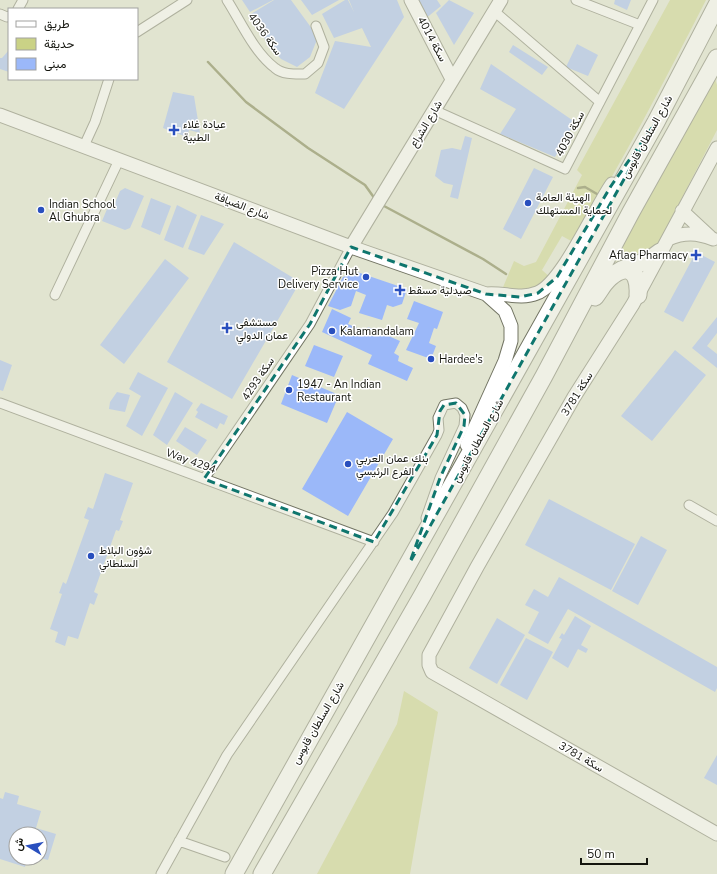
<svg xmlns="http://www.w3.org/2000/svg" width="717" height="874" viewBox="0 0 717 874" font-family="'Nunito Sans',Vazirmatn,sans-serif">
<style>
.green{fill:#cad286}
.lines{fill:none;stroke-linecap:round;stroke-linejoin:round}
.stream{stroke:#6a6f39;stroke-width:2.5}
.building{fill:#9bb8f9}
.street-casing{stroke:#727463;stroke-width:11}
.secondary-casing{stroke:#727463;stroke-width:15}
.highway-casing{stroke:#727463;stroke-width:19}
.street{stroke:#fff;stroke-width:9}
.secondary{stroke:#fff;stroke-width:13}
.highway{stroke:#fff;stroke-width:17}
.marked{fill:none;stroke:#0f766e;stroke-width:3;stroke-dasharray:8 5;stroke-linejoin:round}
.poi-dot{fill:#294fbe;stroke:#fff;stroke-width:1.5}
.labels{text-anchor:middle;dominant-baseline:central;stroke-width:3;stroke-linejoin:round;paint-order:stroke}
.street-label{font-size:11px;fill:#14150e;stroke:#fff}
.poi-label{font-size:11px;fill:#14150e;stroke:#fff;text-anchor:start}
</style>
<rect width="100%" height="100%" fill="#e1e4d0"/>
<path class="green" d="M670,0H706C664,82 622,163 573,242L562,236L542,270L551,278L537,290L501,292L514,261L524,266L536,262L582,175L577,170Z
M714,76L717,85V130L657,246L612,263Z
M404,691L438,712L410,874H317L397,724Z"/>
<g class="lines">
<path class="stream" d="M208,62L246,102L308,148L365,185L375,199
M578,188L585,187L597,194
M384,206L483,259L506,274"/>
</g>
<path class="building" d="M242,0H273L250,12Z
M274,0H291L318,37L310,57L297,67L281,59L267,43L251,14Z
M301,0H339L312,15Z
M345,0H348L354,12L349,0H397L404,17L344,109L315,93L335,41L371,47L362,28L334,38L322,14Z
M417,0H437L441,6L425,19Z
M449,0L474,13L454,45L436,13Z
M615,0H631L627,10L614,4Z
M577,44L598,55L588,76L566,67Z
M513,45L548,67L542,75L509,52Z
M9,50V72L0,69V58H2Z
M491,64L575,122L555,157L500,134L516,109L480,89Z
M173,92L194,96L200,133L189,130L187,137L163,128Z
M465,136L472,138L458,199L450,197L453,185L444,183L435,176L441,150L452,148L461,150Z
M534,168L553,177L521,239L503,229Z
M125,188L144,196L130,228L125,230L102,221L110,202L115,203L120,191Z
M151,198L171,206L160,235L141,227Z
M177,205L197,215L183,248L164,240Z
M201,215L224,224L204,255L188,249Z
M234,242L300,282L232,399L167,362Z
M696,252L715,262L683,322L664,312Z
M165,259L189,278L124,364L100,345Z
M357,272L407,289L402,304L393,307L387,305L382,320L359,313L366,295L356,291L351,306L340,310L328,306L343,277Z
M414,301L443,312L437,329L434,328L429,343L436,346L431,359L406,350L419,323L407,319Z
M332,309L351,318L348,324L366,332L368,327L400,341L394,353L399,356L398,361L413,368L407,381L368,364L372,355L322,332Z
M717,317V333L707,346L717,354V368L692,348Z
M314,345L343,356L334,377L305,366Z
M675,350L706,375L652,441L621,416Z
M0,360L12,365L3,391L0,390Z
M138,372L168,388L142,436L126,426L141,396L129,389Z
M292,375L339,395L327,423L281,404Z
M117,392L130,395L125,412L109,409L110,402Z
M175,392L193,403L167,445L153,435Z
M201,403L228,416L224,425L220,423L217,429L195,417L198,412L196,410Z
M347,412L393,439L348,516L302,489Z
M185,427L207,440L197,455L176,441Z
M105,473L133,483L120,520L123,521L119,531L116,530L94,592L98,594L94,605L90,603L78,639L68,636L65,646L55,642L58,632L50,629L62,594L59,593L63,582L66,584L89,520L84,518L88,507L93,509Z
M549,499L635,544L611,590L525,545Z
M641,536L667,550L638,605L612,591Z
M559,577L717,667V688L715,692L568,609L548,644L528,633L539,612L525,605L534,589L548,597Z
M575,616L591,626L581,645L588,649L586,653L578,649L568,668L552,658L562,639L559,638L562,633L564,635Z
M497,618L525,635L497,684L469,668Z
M526,638L553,652L527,700L500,685Z
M717,755V785L704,778Z
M5,792L19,796L17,804L41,811L36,828L56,834L48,860L40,858V834H16V858H27L25,867L0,859V798L3,799Z"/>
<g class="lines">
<defs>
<path id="street" d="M227,0C241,22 254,52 275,68C283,75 296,74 305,74L318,63L324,47L316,26
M576,0L640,25
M18,9L23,0
M494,11L600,102
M0,14L7,17L9,16
M137,32L187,0
M434,110L565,169L653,0
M84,146L95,122L109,79
M55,295L119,160
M0,403L374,542
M204,479L310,324L351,247
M689,505L717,521
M179,841L225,857
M161,874L227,755L393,513L437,435L439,430L438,418L444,405L456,403L462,408L465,415L464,426L440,478L426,518"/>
<path id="secondary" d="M411,0L452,79
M0,115L351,247L486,294L505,311L511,326V341L505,361L467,445
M717,148L633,304L574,397L477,567L429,655V665L432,672L717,834
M682,211L710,237
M668,239C685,232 697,233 713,239
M351,247L501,0
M486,294C503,292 520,300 537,293C562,284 595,208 612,184"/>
<path id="highway" d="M621,270L649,260L660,252
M595,297C598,293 601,288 604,284C621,263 640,265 638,295
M234,874L656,122L717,5
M262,874L422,596L544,376L631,212L717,58"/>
</defs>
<use href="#street" class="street-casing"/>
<use href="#secondary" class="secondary-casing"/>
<use href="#highway" class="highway-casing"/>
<use href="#street" class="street"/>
<use href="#secondary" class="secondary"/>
<use href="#highway" class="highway"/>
</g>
<path d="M0 0H717V874H0ZM656,122L410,562L440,478L464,426L465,415L456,403L444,405L440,411L437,435L374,542L204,479L310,324L351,247L486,294L520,297L538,293L557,277L611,186Z" fill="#e1e4d0" fill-opacity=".55" fill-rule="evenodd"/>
<path class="marked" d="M656,122L410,562L440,478L464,426L465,415L456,403L444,405L440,411L437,435L374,542L204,479L310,324L351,247L486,294L520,297L538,293L557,277L611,186Z"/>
<g class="poi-dot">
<path d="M172 124h4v4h4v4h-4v4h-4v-4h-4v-4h4z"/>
<circle cx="528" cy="203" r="4"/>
<circle cx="41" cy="210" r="4"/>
<path d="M694 249h4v4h4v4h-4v4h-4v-4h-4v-4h4z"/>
<circle cx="366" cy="277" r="4"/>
<path d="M398 284h4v4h4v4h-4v4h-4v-4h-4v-4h4z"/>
<path d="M225 322h4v4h4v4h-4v4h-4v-4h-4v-4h4z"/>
<circle cx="332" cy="331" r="4"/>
<circle cx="431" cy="359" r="4"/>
<circle cx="289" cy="390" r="4"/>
<circle cx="348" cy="464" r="4"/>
<circle cx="91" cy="556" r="4"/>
</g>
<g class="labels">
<g class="street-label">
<text transform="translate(265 34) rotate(54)">سكة 4036</text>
<text transform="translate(432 39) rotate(62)">سكة 4014</text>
<text transform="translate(426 124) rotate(-59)">شارع الشراع</text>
<text transform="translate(570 134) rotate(-62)">سكة 4030</text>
<text transform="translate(647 137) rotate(-61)">شارع السلطان قابوس</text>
<text transform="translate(242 206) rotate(21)">شارع الضيافة</text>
<text transform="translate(258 379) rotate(-56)">سكة 4293</text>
<text transform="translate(577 394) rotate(-58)">سكة 3781</text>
<text transform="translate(478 441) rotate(-61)">شارع السلطان قابوس</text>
<text transform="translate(191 461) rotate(20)">Way 4294</text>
<text transform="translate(318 723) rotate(-60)">شارع السلطان قابوس</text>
<text transform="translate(581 757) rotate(30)">سكة 3781</text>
</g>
<g class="poi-label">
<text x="183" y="124">عيادة غلاء<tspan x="183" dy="13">الطبية</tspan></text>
<text x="536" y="197">الهيئة العامة<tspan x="536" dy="13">لحماية المستهلك</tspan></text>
<text x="49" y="204">Indian School<tspan x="49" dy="13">Al Ghubra</tspan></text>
<text x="688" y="255" text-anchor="end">Aflag Pharmacy</text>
<text x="358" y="271" text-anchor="end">Pizza Hut<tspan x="358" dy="13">Delivery Service</tspan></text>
<text x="408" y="290">صيدلية مسقط</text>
<text x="236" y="322">مستشفى<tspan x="236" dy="13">عمان الدولي</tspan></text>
<text x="340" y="331">Kalamandalam</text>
<text x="439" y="359">Hardee's</text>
<text x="297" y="384">1947 - An Indian<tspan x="297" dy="13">Restaurant</tspan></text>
<text x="356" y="458">بنك عمان العربي<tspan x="356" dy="13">الفرع الرئيسي</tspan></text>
<text x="99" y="550">شؤون البلاط<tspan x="99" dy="13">السلطاني</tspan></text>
</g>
</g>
<rect x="8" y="8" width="130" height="72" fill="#ffffff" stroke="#a1a19f"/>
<rect x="16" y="21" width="20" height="6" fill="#ffffff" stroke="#a1a19f"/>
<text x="44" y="28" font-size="12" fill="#14150e">طريق</text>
<rect x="16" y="38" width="20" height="12" fill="#cad286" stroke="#a1a19f"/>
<text x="44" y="48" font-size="12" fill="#14150e">حديقة</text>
<rect x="16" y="58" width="20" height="12" fill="#9bb8f9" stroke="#a1a19f"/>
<text x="44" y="68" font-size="12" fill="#14150e">مبنى</text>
<g transform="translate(28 846) rotate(280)"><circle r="19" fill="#ffffff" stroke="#a1a19f"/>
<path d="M0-3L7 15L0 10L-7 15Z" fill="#294fbe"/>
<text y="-6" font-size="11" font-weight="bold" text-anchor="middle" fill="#14150e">ش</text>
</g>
<path d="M581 858v6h66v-6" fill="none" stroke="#14150e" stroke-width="2"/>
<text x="587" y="858" font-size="12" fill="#14150e" stroke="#ffffff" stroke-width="3" paint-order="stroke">50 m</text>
</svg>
